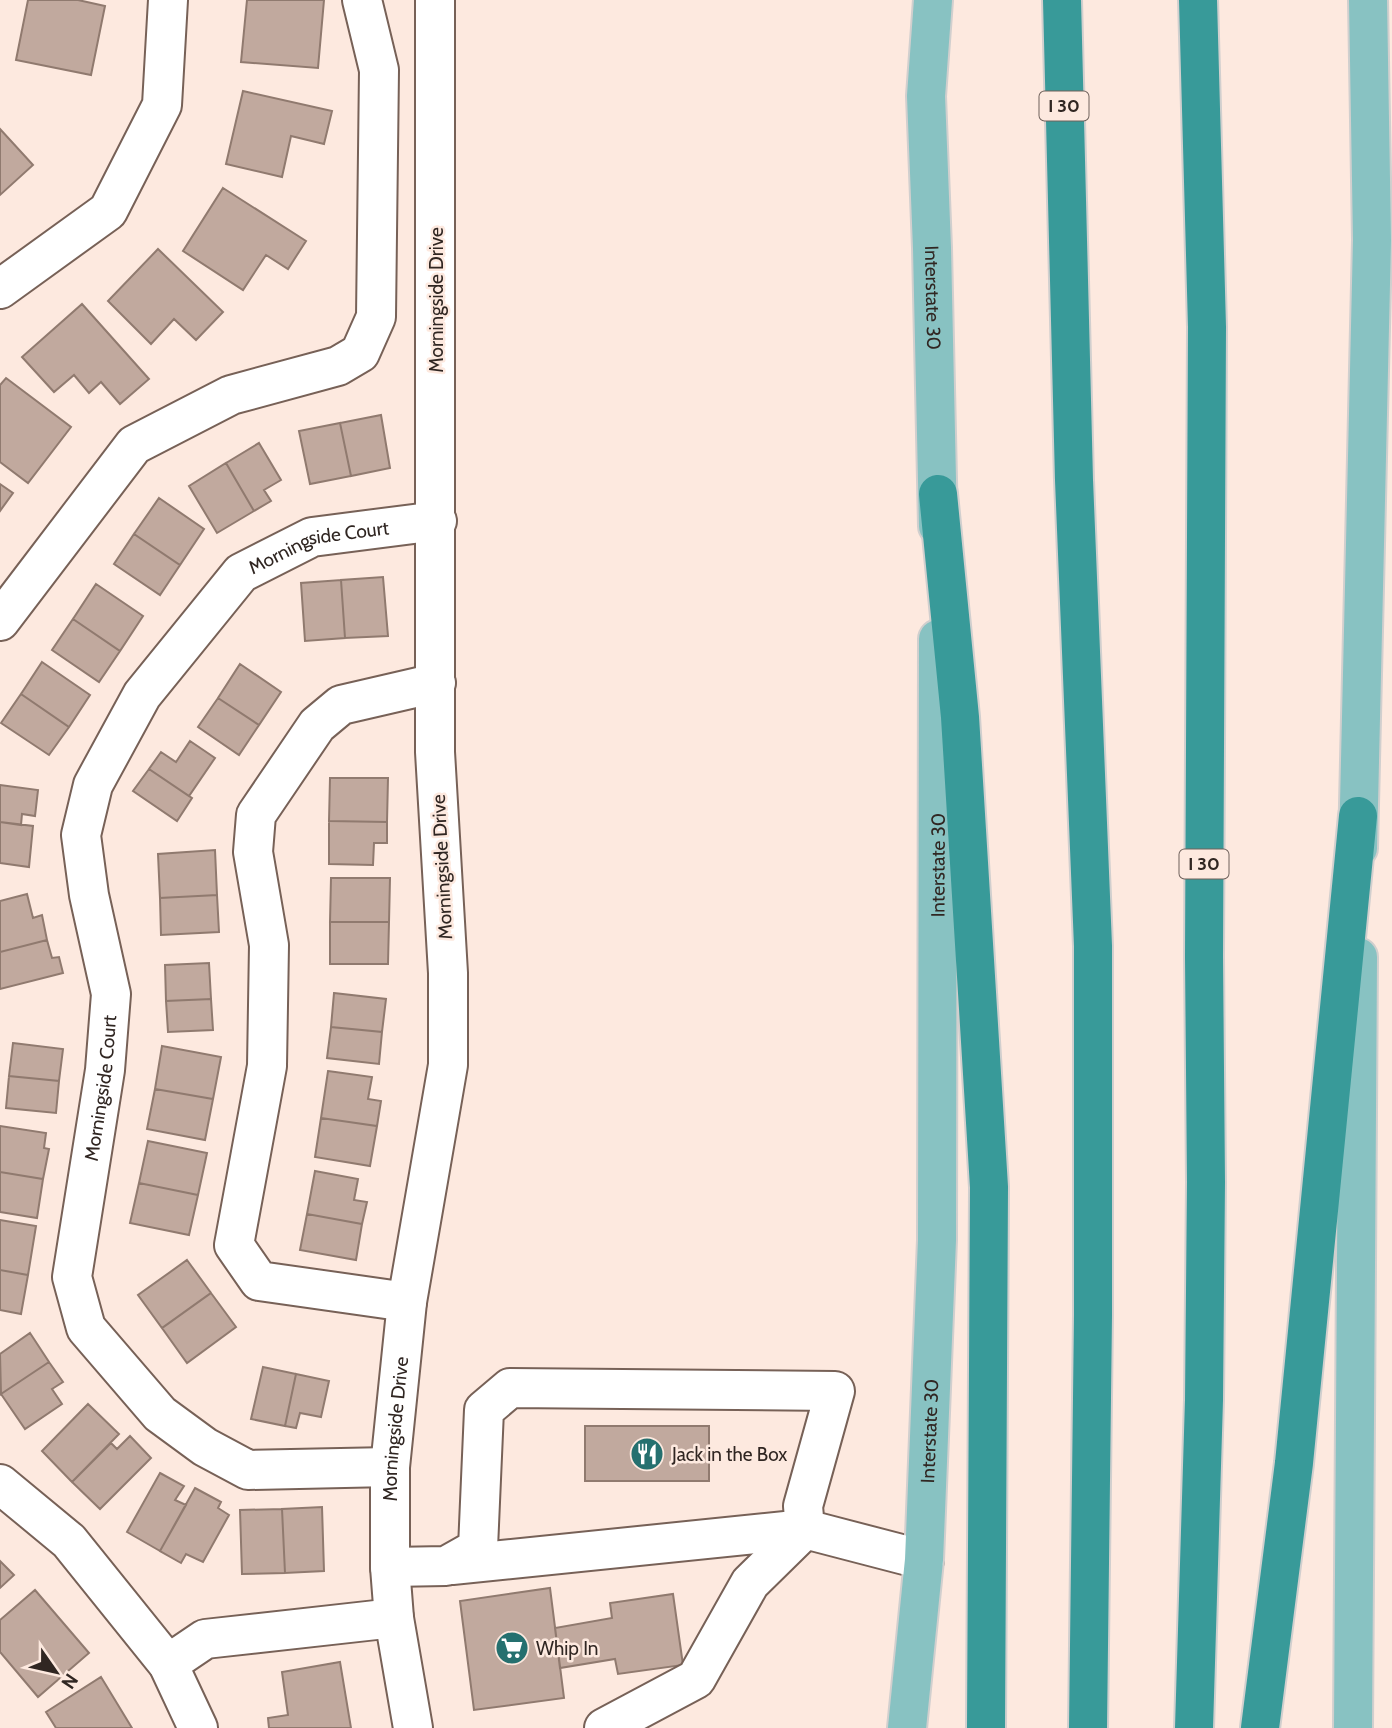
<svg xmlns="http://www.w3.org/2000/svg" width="1392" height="1728" viewBox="0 0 1392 1728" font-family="Cabin,sans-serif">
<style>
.building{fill:#c1a99e;stroke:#907a6f;stroke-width:2}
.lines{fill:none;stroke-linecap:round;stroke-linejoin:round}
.minor-casing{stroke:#776157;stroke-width:42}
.major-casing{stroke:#d1cfce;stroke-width:42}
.highway-casing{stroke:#d1cfce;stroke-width:42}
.minor{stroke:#fff;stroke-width:38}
.major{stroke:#88c2c2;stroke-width:38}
.highway{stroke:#389a99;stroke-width:38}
.labels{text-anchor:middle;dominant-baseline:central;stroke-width:5;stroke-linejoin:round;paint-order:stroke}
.shield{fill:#fde9df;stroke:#6e605b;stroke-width:2}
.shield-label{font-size:18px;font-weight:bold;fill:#302622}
.street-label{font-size:19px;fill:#302622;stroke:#fde9df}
.poi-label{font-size:19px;fill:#302622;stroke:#fde9df;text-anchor:start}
</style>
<rect width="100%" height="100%" fill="#fde9df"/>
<path class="building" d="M28,0H78L105,6L91,75L16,60Z
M247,0H324L318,68L241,62Z
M243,91L332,111L324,144L291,136L282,177L226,164Z
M0,129L33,165L0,195Z
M223,188L306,241L288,269L266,255L243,290L183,251Z
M158,249L223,312L196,340L174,319L151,344L108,301Z
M82,304L149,379L120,404L101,382L89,393L74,375L54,392L22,357Z
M6,378L71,427L28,483L0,462V385Z
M381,415L390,468L351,476L340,423Z
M340,423L351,476L310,484L299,431Z
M259,443L281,480L264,490L271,501L254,511L226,463Z
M226,463L254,511L217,533L189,486Z
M0,484L13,493L0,511Z
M159,498L204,529L180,565L134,534Z
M134,534L180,565L160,595L114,564Z
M383,577L388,636L345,638L341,580Z
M341,580L345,638L305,641L301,583Z
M96,584L143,616L120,651L73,619Z
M73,619L120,651L99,682L52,650Z
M42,662L90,695L69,727L21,694Z
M240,664L281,692L259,725L218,698Z
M21,694L69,727L49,755L1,723Z
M218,698L259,725L239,755L198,727Z
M190,741L215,758L189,796L149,769L161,752L176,762Z
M149,769L192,798L177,821L133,791Z
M330,778H388L387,822L329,821Z
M0,785L38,790L35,816L22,814L21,825L0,822Z
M329,821L387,822V843H374L373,865L329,864Z
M0,822L33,826L29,867L0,863Z
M215,850L217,895L160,898L158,854Z
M331,878H390L389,922H330Z
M27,894L33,918L42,915L47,940L0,952V901Z
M217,895L219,932L161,935L160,898Z
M330,922H389L388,964H330Z
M47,940L52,958L59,957L63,973L0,989V952Z
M209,963L211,999L166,1001L165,965Z
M334,993L386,999L382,1032L331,1027Z
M211,999L213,1030L168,1032L166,1001Z
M331,1027L382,1032L379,1064L327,1058Z
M13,1043L63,1049L59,1081L9,1076Z
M162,1046L221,1057L213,1099L155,1089Z
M328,1071L372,1077L368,1099L381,1101L377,1126L321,1118Z
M9,1076L59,1081L56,1113L6,1108Z
M155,1089L213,1099L205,1140L147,1129Z
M321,1118L377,1126L370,1166L315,1157Z
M0,1126L46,1133L44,1148L49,1149L43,1179L0,1172Z
M148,1141L207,1153L198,1195L139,1183Z
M315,1171L358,1179L354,1200L367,1202L362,1224L307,1214Z
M0,1172L43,1179L37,1218L0,1212Z
M139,1183L198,1195L189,1235L130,1223Z
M307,1214L362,1224L356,1260L300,1250Z
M0,1220L36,1226L28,1275L0,1270Z
M187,1260L211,1293L162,1328L138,1295Z
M0,1270L28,1275L21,1314L0,1310Z
M211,1293L236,1327L187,1363L162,1328Z
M30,1333L49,1362L1,1394L0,1354Z
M49,1362L63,1382L52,1389L62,1404L25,1429L1,1394Z
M263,1367L296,1374L285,1426L251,1419Z
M296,1374L329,1381L321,1417L300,1413L296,1428L285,1426Z
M88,1404L119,1434L72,1482L42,1451Z
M585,1426H709V1481H585Z
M130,1436L151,1458L100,1509L72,1482L111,1443L117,1449Z
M160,1473L184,1486L175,1500L186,1505L160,1551L127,1532Z
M195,1488L221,1502L218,1508L229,1515L203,1562L186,1554L181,1563L160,1551Z
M322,1507L324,1571L285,1573L282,1509Z
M282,1509L285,1573L242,1574L240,1510Z
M0,1561L14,1575L0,1588Z
M550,1588L564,1698L474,1710L460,1601Z
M35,1590L89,1653L38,1697L0,1652V1620Z
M673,1594L683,1665L618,1674L615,1659L560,1668L555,1628L612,1618L610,1603Z
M340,1662L351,1728H269L268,1718L288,1715L282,1672Z
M101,1677L132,1728H56L46,1712Z"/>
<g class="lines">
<defs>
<g id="minor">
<path d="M0,289L108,211L162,105L168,0"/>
<path d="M0,621L134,445L231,395L338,366L360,353L376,317L379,70L362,0"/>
<path d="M407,1302L259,1281L234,1245L267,1066L269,945L253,852L256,815L317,725L341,705L436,683"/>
<path id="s1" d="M390,1467L248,1470L205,1447L160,1414L86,1328L72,1277L105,1070L111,994L89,895L81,835L93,785L142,695L241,573L312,537L437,521"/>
<path d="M0,1484L69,1541L168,1664L198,1728"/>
<path d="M452,1565L805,1529"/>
<path d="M390,1567L446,1566L478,1548L484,1410L510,1388L835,1391L803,1506L805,1529L924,1560"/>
<path d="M168,1664L205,1639L394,1618"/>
<path id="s2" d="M413,1728L394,1618L390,1567V1467L407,1302L448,1065V973L435,752V0"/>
<path d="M604,1728L696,1679L750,1583L805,1529"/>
</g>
<g id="major">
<path id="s3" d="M933,0L926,96L932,248L938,526"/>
<path d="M1358,848L1372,240L1368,0"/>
<path id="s4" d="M907,1728L924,1560L937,1240L938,639"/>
<path d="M1353,1728L1358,957"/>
</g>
<path id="highway" d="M1062,0L1074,480L1093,946V1315L1088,1728
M938,494L960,717L989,1187L986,1728
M1194,1728L1204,1400L1206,1182L1204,957L1207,327L1198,0
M1260,1728L1294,1463L1358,816"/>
</defs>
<use href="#minor" class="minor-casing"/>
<use href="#major" class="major-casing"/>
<use href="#highway" class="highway-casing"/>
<use href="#minor" class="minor"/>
<use href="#major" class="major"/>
<use href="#highway" class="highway"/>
</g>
<defs>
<symbol id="restaurant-disc" viewBox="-11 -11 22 22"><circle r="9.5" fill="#25706f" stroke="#fde9df"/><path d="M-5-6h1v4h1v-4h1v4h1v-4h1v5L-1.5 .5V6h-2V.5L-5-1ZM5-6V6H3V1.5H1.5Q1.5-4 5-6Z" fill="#fff"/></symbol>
<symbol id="supermarket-disc" viewBox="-11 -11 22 22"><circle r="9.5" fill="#25706f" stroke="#fde9df"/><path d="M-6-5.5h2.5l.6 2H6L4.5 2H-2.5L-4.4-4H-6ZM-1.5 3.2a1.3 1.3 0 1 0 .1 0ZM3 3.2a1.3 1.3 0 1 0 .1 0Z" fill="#fff"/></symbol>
</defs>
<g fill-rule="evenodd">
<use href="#restaurant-disc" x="628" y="1435" width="38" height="38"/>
<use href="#supermarket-disc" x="493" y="1629" width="38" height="38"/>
</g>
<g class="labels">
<g class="shield">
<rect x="1039.5" y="91.5" width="49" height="29" rx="5"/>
<rect x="1179.5" y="849.5" width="49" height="29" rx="5"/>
</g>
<g class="shield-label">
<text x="1064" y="106">I 30</text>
<text x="1204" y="864">I 30</text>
</g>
<g class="street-label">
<text stroke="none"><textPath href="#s3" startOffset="298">Interstate 30</textPath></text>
<text transform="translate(436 300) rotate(-90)">Morningside Drive</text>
<text stroke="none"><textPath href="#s1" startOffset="1255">Morningside Court</textPath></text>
<text stroke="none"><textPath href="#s4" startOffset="864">Interstate 30</textPath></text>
<text transform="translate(442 867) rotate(-93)">Morningside Drive</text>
<text stroke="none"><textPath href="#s1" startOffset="604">Morningside Court</textPath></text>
<text stroke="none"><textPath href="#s2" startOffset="301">Morningside Drive</textPath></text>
<text stroke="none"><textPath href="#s4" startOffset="298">Interstate 30</textPath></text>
</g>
<g class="poi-label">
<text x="672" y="1454">Jack in the Box</text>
<text x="536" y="1648">Whip In</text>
</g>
</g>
<g transform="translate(56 1672) rotate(124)" stroke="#fde9df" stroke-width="5" paint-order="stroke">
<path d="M0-5L12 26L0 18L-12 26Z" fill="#302622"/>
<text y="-10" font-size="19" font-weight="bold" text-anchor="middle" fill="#302622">N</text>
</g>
</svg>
